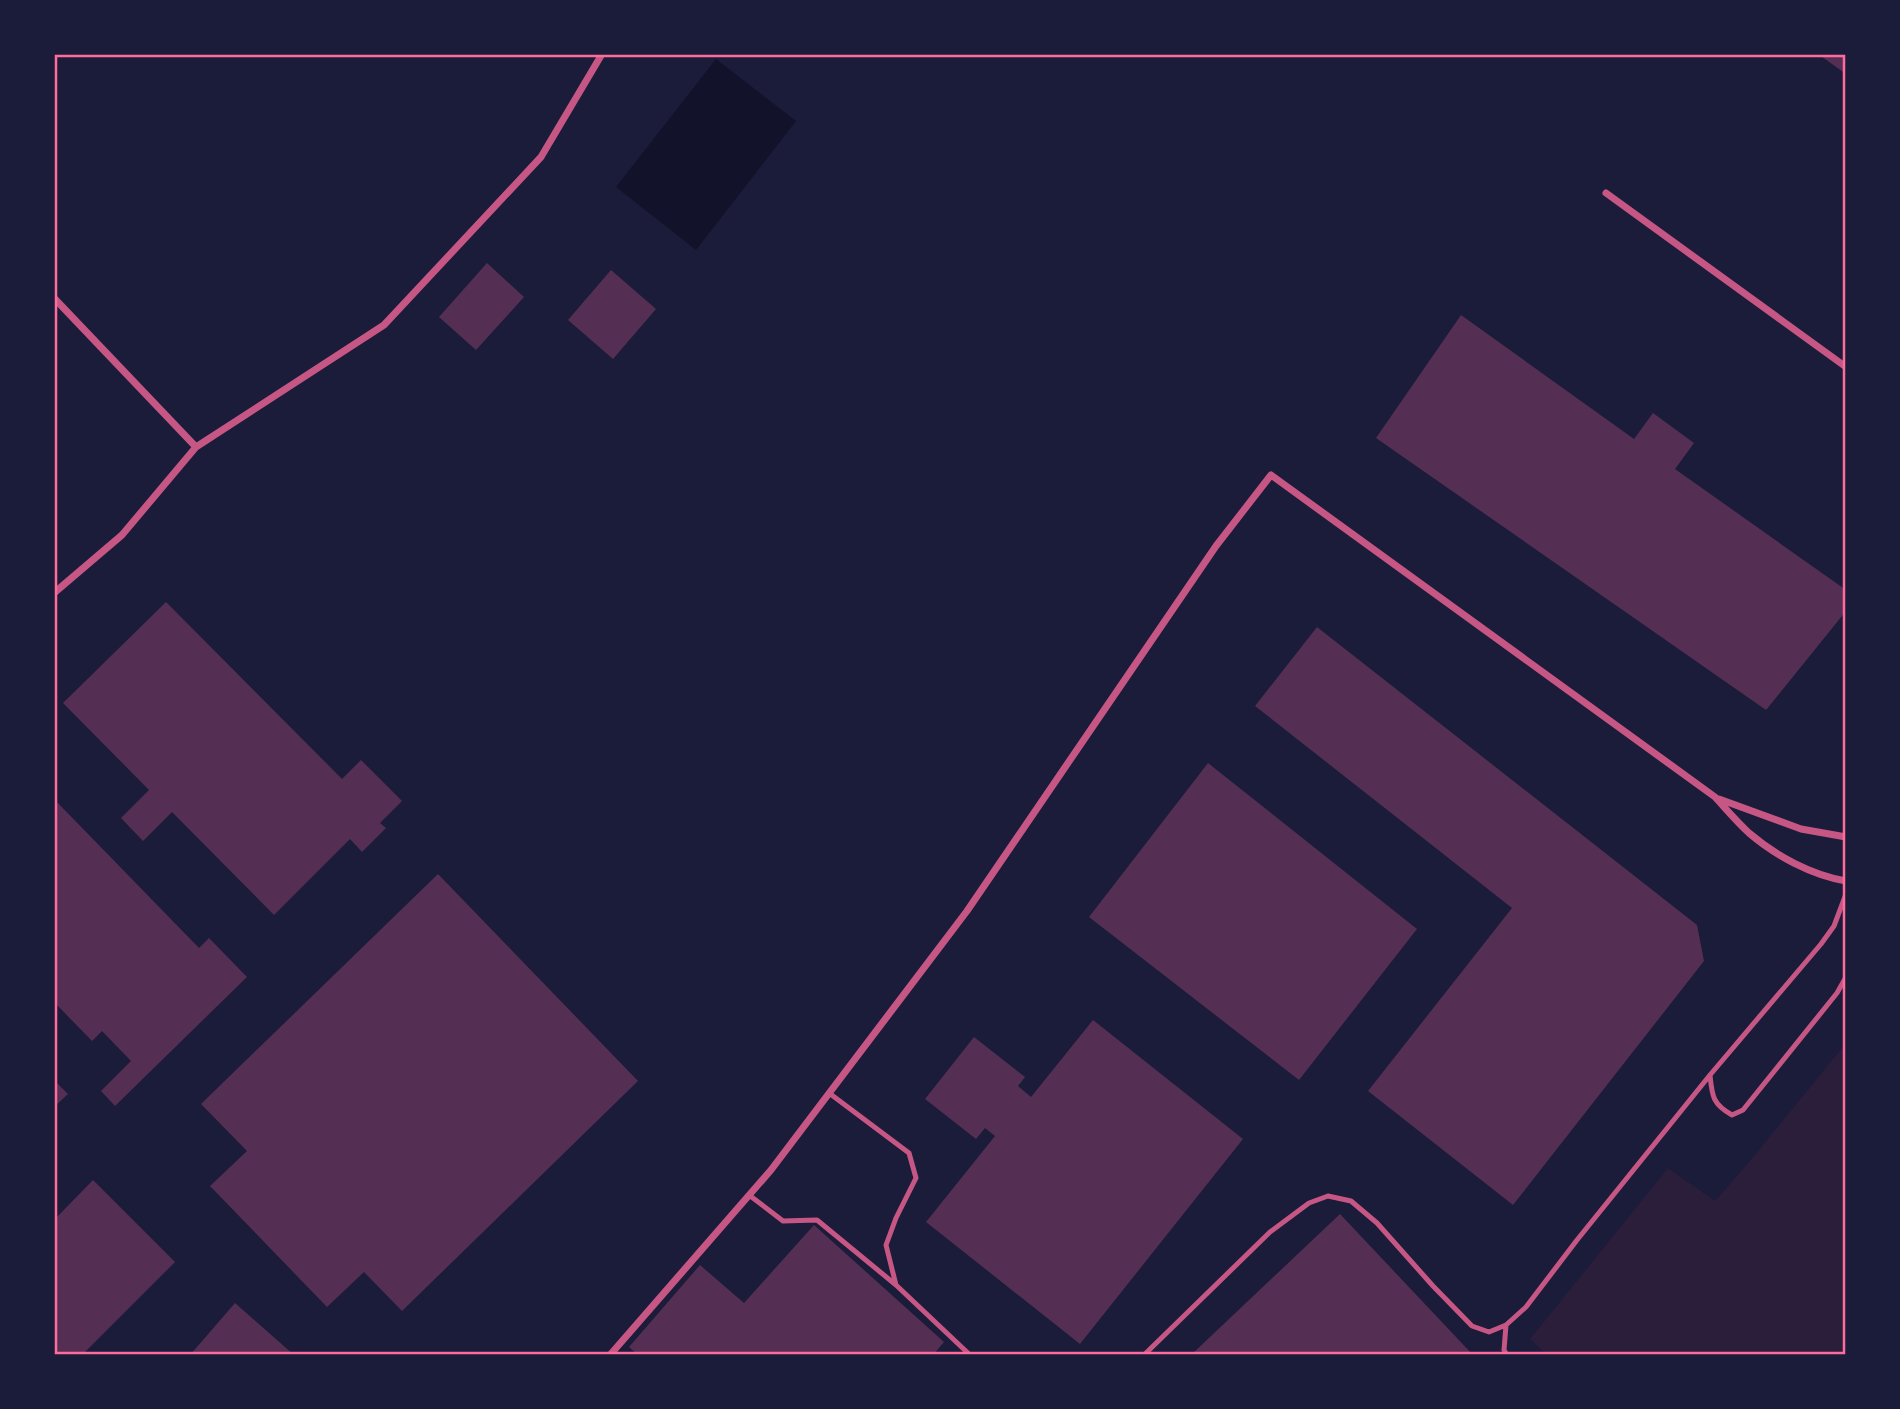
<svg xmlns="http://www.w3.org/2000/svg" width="1900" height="1409" viewBox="0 0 1900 1409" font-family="Poppins,sans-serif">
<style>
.green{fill:#2a1e3b}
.water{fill:#12122b}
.building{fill:#542f53}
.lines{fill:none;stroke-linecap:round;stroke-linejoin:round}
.service{stroke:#c65784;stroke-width:5}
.minor{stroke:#c65784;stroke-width:7}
.neatline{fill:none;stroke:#ff6b9d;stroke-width:2.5}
</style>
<rect width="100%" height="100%" fill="#1b1b3a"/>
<path class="green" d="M1846,1043V1355H1547L1530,1339L1668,1168L1715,1201L1749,1162Z"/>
<path class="water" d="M716,59L796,121L696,250L616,187Z"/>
<path class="building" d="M1818,54H1846V74Z
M487,263L524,297L476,350L439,317Z
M611,270L656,309L613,359L568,320Z
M1461,315L1634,439L1653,413L1694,443L1675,469L1846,590V611L1766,710L1376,438Z
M166,602L342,779L361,760L402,801L380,823L386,828L362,852L350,839L274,915L172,812L143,841L121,818L149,790L63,703Z
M1317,627L1697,925L1704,961L1513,1205L1368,1091L1512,908L1255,706Z
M1208,763L1417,929L1299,1080L1089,917Z
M54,799L199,948L209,938L247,977L115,1106L101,1091L131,1061L102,1031L92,1041L54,1002Z
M438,874L638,1081L402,1311L364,1272L327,1307L210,1186L247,1151L201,1104Z
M1093,1020L1243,1139L1080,1344L926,1222L995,1136L985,1128L976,1139L925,1099L974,1037L1025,1077L1018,1086L1031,1097Z
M54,1080L68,1094L54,1107Z
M93,1180L175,1262L82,1355H54V1220Z
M1340,1214L1473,1355H1191Z
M814,1225L944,1342L933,1355H638L629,1347L700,1265L744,1303Z
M235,1303L294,1355H190Z"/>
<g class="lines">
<path class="service" d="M1710,1075C1712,1095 1712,1104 1732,1115L1743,1110L1837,993L1846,977
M829,1093L909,1153L916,1178L896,1218L886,1245L896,1285L970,1355
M749,1195L783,1221L817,1220L896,1285
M1506,1325L1504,1350L1507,1355
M1144,1355L1270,1232L1309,1203L1328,1196L1351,1201L1377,1223L1433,1286L1472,1326L1489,1332L1506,1325L1526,1307L1577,1240L1710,1075L1821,944L1834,926L1846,894"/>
<path class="minor" d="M1606,193L1846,367
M54,298L196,447
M54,593L122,535L196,447L384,325L541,157L602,54
M1719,799L1801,829L1846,837
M610,1355L771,1170L967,911L1216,546L1271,475L1715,797C1726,809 1737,822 1749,833C1776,856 1811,875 1846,881"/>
</g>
<rect width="1900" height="1409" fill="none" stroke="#1b1b3a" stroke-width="112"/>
<rect x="56" y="56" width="1788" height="1297" class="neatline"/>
</svg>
